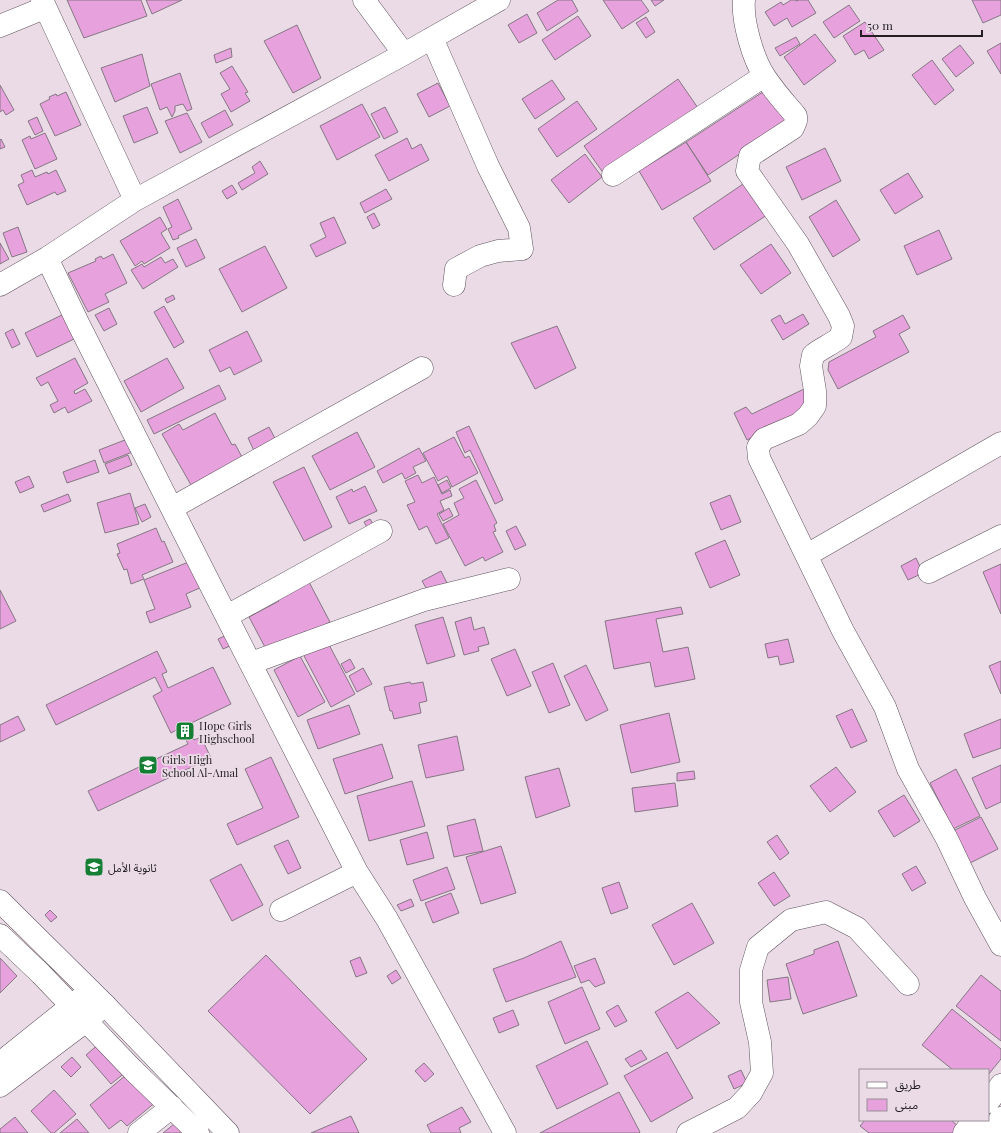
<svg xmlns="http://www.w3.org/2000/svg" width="1001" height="1133" viewBox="0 0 1001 1133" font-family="'Playfair Display','Noto Sans Arabic',serif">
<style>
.building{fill:#e7a1dd;stroke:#857883}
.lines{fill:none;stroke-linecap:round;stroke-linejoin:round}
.minor-casing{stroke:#60545e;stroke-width:23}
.major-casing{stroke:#60545e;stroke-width:23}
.minor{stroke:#fff;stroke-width:22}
.major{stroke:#fff;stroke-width:22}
.labels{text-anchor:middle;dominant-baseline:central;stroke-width:3.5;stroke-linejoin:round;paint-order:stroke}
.poi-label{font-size:11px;fill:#231e22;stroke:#eadbe7;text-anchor:start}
</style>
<rect width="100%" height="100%" fill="#eadbe7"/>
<path class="building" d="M67,0H141L147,16L84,38Z
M146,0H182L152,14Z
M558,0H572L578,11L547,31L537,13Z
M603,0H641L649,11L622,29Z
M651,0H664L655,6Z
M791,0H796V1L799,0H808L816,13L792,27L787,18L774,26L765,12L781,2L783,5Z
M972,0H1001V15L983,23Z
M849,5L860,21L834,38L823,22Z
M527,14L537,33L519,43L508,25Z
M578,16L591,36L555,60L542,40Z
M646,17L655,32L646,38L636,23Z
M865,22L884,50L869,59L864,50L855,55L843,36Z
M297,25L321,78L293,93L264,41Z
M815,34L836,61L804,85L784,57Z
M796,37L800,44L780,56L775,48Z
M1001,43V74L987,51Z
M960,45L974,63L956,77L942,59Z
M231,48L232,57L216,63L214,55Z
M142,54L150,86L115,102L101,68Z
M932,60L954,90L935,105L912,75Z
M232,66L248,92L245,93L250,101L231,112L221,94L230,89L220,73Z
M180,73L192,109L187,111L183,104L175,106V111L172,117L167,107L160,110L151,84Z
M678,79L698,108L604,174L584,146Z
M552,80L565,99L535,119L522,99Z
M438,83L450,106L429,117L417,94Z
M0,85L14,110L6,115L3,110L0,112Z
M769,88L790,121L708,175L686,142Z
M66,92L81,125L55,136L40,104L50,99L49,97L56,94L57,96Z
M577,101L597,129L557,157L538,129Z
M362,104L380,137L337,160L320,126Z
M147,107L158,133L134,143L123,116Z
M385,107L398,132L384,139L371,114Z
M225,110L233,125L209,138L201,123Z
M187,113L202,142L180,153L165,121Z
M37,117L43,131L35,135L28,121Z
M45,133L57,159L35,169L22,140L30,136L31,139Z
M407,138L412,149L421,144L429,160L389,181L375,155Z
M1,139L5,147L0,149V140Z
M686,142L711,181L662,210L639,171Z
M825,148L841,181L802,200L786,167Z
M585,154L602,177L569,203L551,180Z
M260,161L268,174L242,190L238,183L255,173L252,167Z
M32,170L35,177L47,172L48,174L56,170L66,191L57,195L55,192L27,205L18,185L24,182L21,175Z
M908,173L923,197L895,214L880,190Z
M746,182L767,215L714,250L693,218Z
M232,185L237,193L227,199L222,191Z
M386,189L392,199L365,213L360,203Z
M178,199L192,229L178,236L179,238L173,240L168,229L172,227L163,207Z
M836,200L860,240L833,257L809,217Z
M374,213L380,225L373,229L367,217Z
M160,217L167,229L161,233L170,248L144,264L142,261L135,266L120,241Z
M334,217L346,243L316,257L310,245L326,237L320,223Z
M18,227L27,252L12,257L3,233Z
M939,230L952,259L917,275L904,246Z
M196,239L205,258L186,267L177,248Z
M0,243L9,259L0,264Z
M771,244L791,273L761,294L740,265Z
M265,246L287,288L242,312L219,269Z
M113,254L127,283L105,294L109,302L88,312L68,273L96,261L95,259L101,256L103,259Z
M161,257L165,263L173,259L178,267L143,289L131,270L142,264L144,267Z
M173,295L175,299L167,303L165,299Z
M164,306L184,342L174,348L154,312Z
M109,308L117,324L104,331L95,315Z
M64,314L76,338L37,357L25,333Z
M803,314L809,324L783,340L771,320L780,315L785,324Z
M903,315L910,328L899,334L909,352L838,389L828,370L829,362L876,337L873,331Z
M557,326L576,368L535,389L511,343Z
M13,329L20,344L12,348L5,333Z
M247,331L262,361L234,375L230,367L220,372L209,350Z
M75,358L88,383L74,391L75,394L85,389L92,401L68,413L65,407L54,413L50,405L58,401L48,382L41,386L36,378Z
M167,358L184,388L141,412L124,381Z
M219,385L226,399L154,434L147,420Z
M804,389L811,404L802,413L747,440L734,413L746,407L752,414Z
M215,413L232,445L235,444L242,457L191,485L162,434L179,424L183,430Z
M469,426L503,500L495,504L470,450L465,453L456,432Z
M269,427L278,444L256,455L248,438Z
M357,432L375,467L330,490L312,456Z
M454,437L465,458L469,456L478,473L452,487L447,476L438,481L423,453Z
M130,438L135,451L104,463L99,450Z
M419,448L426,461L413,467L416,473L405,479L402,473L383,483L377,471Z
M128,455L132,465L109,474L105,464Z
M95,460L99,472L67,483L63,472Z
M304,467L332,527L304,541L273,482Z
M418,475L422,483L434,477L442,494L450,490L452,496L440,501L444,510L437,514L449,538L436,544L427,526L419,530L407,505L415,502L405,481Z
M29,476L34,487L20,493L15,482Z
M447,480L451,488L442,493L438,485Z
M476,480L497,523L494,525L496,531L493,532L503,552L485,561L483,557L465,566L443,524L459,515L454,503L464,498L459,489Z
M365,486L377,511L349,524L336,497L352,489L353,492Z
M130,493L139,524L105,533L97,503Z
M68,494L71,501L44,512L41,505Z
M730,495L741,522L721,530L710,503Z
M145,504L151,517L142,522L135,508Z
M449,508L453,516L443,521L439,514Z
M370,519L374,526L368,529L364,522Z
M516,526L526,545L515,550L506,531Z
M156,528L162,542L164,541L173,562L142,575L144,579L131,584L127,569L124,570L117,554L120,553L117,544Z
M725,540L740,575L710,588L695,553Z
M916,558L923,573L908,580L901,566Z
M191,561L202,587L186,594L191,607L150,623L146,612L155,609L144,580Z
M1001,564V614L983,572Z
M441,571L447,583L429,593L422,581Z
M309,582L330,622L308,634L306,631L267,651L249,617L279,601L277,598Z
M0,590L16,621L0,629Z
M681,607L683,614L656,619L663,652L688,647L695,679L655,687L650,662L614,669L605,621Z
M443,617L455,656L427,664L415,625Z
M471,617L474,630L484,627L489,644L478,647L479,651L464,655L455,622Z
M227,635L232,645L223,649L218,639Z
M788,639L794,662L780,665L778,656L768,658L765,644Z
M327,641L355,694L331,707L303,654Z
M515,649L531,686L507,696L491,659Z
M157,651L167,672L162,674L168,688L213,667L231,704L187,725L194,740L201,737L211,758L98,811L88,791L188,744L180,728L171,733L153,696L162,691L155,677L56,725L46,705Z
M300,656L325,702L298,717L274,670Z
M350,659L355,668L346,673L341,664Z
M1001,661V694L989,666Z
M553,663L570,705L549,713L532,672Z
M586,665L608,710L586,721L564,676Z
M363,668L372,684L357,692L349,676Z
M410,682L411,684L423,682L427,701L419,703L421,713L394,719L392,711H390L384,687Z
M349,705L360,734L318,749L307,720Z
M852,709L867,741L851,748L836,716Z
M669,713L680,762L631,773L620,725Z
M18,716L25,730L0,742V725Z
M1001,719V748L973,758L964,734Z
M457,736L464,770L426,778L418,745Z
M382,744L393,778L345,794L333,759Z
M271,757L299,817L237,845L227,824L263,808L245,769Z
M1001,765V802L986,809L972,778Z
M836,767L856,792L830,812L810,786Z
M559,768L570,806L536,818L525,777Z
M956,769L980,816L953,829L930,783Z
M694,771L695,779L677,781V773Z
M412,781L425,826L369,841L357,796Z
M675,783L678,806L635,812L632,788Z
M904,795L920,821L894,837L878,811Z
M981,817L998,849L968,864L951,832Z
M475,819L483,851L454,857L447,826Z
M427,832L434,858L407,865L400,840Z
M777,835L789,853L780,860L767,842Z
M288,840L301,868L288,874L274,846Z
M501,846L516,893L481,904L466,857Z
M241,864L263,905L232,921L210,880Z
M916,866L926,883L912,891L902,874Z
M447,867L455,889L421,901L413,880Z
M774,872L790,896L774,906L758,883Z
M619,882L628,908L611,914L602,888Z
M451,893L459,913L433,923L425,903Z
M411,899L414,906L401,911L397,905Z
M692,903L714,943L674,965L652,925Z
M50,910L57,917L51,922L45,915Z
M561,941L576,977L506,1002L493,969L524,958Z
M838,941L857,996L803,1014L786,964L814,954V950Z
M266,955L367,1059L310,1114L208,1011Z
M360,957L367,973L356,977L350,961Z
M0,958L17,976L0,993Z
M595,958L605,983L595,987L589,980L581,983L574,966Z
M396,970L401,978L392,984L387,976Z
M981,975L1001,991V1041L956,1006Z
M788,977L791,999L770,1002L767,980Z
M582,987L600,1029L565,1044L548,1002Z
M688,992L720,1023L677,1049L655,1012Z
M618,1005L627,1021L615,1027L606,1012Z
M952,1009L1001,1049V1059L988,1075V1070H953L922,1045Z
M513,1010L519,1025L499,1033L493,1018Z
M587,1041L608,1084L557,1109L536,1066Z
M101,1042L126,1072L111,1084L86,1055Z
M641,1050L647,1059L631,1067L625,1059Z
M667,1052L693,1098L651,1122L624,1076Z
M72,1057L81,1067L71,1077L61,1067Z
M424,1063L434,1074L425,1082L415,1071Z
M132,1070L157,1101L127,1126L121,1120L109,1129L90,1105Z
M741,1070L747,1083L734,1089L728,1076Z
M54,1090L76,1114L54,1133H51L31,1111Z
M619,1092L640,1132L639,1133H540Z
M462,1107L471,1122L459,1128L461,1133H431L427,1125Z
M351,1116L359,1133H311Z
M15,1117L28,1133H0V1129Z
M77,1119L89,1133H60Z
M179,1120L193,1133H163Z
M865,1120H951L959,1127L955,1133H869L860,1126Z"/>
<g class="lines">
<defs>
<path id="minor" d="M42,0L135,200
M364,0L404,54
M744,0C742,21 753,59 765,77C774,91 785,103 796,116V121L793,128L750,156L747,171L798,244L839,316L843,326L841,337C832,344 822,348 813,355L811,366L815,391V406L808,416L799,424L764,439L758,447L759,458L843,631L885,707L908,769L947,839L975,898L1001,945
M0,26L44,8
M432,38L488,166L519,228L522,249L498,251L480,256L456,269L454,285
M613,175L764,76
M47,258L78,323L214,592L357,872L387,919L505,1133
M0,285L47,258L135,200L404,54L499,0
M172,508L422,368
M807,555L1001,443
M929,572L1001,536
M227,616L381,531
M251,663L424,600L509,579
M281,910L357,872
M0,1063L90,991
M0,1086L86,1021L105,1005
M139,1133L172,1107
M688,1133L737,1108L751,1093L762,1073L760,1042L751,1002V970L758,947L791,920L826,912L857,928L908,984"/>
<path id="major" d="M0,901L105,1005L228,1133
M0,935L41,974L133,1070L198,1133
M988,1102L1001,1085
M964,1133L974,1120
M989,1133L1001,1118"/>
</defs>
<use href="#minor" class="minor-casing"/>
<use href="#major" class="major-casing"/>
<use href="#minor" class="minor"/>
<use href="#major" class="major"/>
</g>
<defs>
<symbol id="building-square" viewBox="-11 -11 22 22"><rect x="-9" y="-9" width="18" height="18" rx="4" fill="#157f34" stroke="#eadbe7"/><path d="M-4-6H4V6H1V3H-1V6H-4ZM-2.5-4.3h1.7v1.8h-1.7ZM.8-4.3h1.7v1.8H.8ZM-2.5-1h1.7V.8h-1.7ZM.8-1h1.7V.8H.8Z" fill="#fff"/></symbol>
<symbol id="school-square" viewBox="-11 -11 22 22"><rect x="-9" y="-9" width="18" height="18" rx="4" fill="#157f34" stroke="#eadbe7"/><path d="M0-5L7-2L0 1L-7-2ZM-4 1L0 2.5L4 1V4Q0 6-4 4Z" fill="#fff"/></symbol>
</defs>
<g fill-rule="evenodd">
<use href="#building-square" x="174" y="720" width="22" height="22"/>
<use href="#school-square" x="137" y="754" width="22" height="22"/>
<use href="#school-square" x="83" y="856" width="22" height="22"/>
</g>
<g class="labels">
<g class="poi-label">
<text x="199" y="725">Hope Girls<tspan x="199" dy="13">Highschool</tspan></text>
<text x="162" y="759">Girls High<tspan x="162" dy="13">School Al-Amal</tspan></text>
<text x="108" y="867">ثانوية الأمل</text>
</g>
</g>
<rect x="859" y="1069" width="130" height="52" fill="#eadbe7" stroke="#9a8f98"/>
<rect x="867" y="1082" width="20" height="6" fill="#ffffff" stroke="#9a8f98"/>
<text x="895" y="1089" font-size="12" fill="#231e22">طريق</text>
<rect x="867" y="1099" width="20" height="12" fill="#e7a1dd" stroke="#9a8f98"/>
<text x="895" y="1109" font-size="12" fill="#231e22">مبنى</text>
<path d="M861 30v6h121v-6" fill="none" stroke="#231e22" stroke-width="2"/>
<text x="867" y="30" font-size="12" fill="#231e22" stroke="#eadbe7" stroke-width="3" paint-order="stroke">50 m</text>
</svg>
